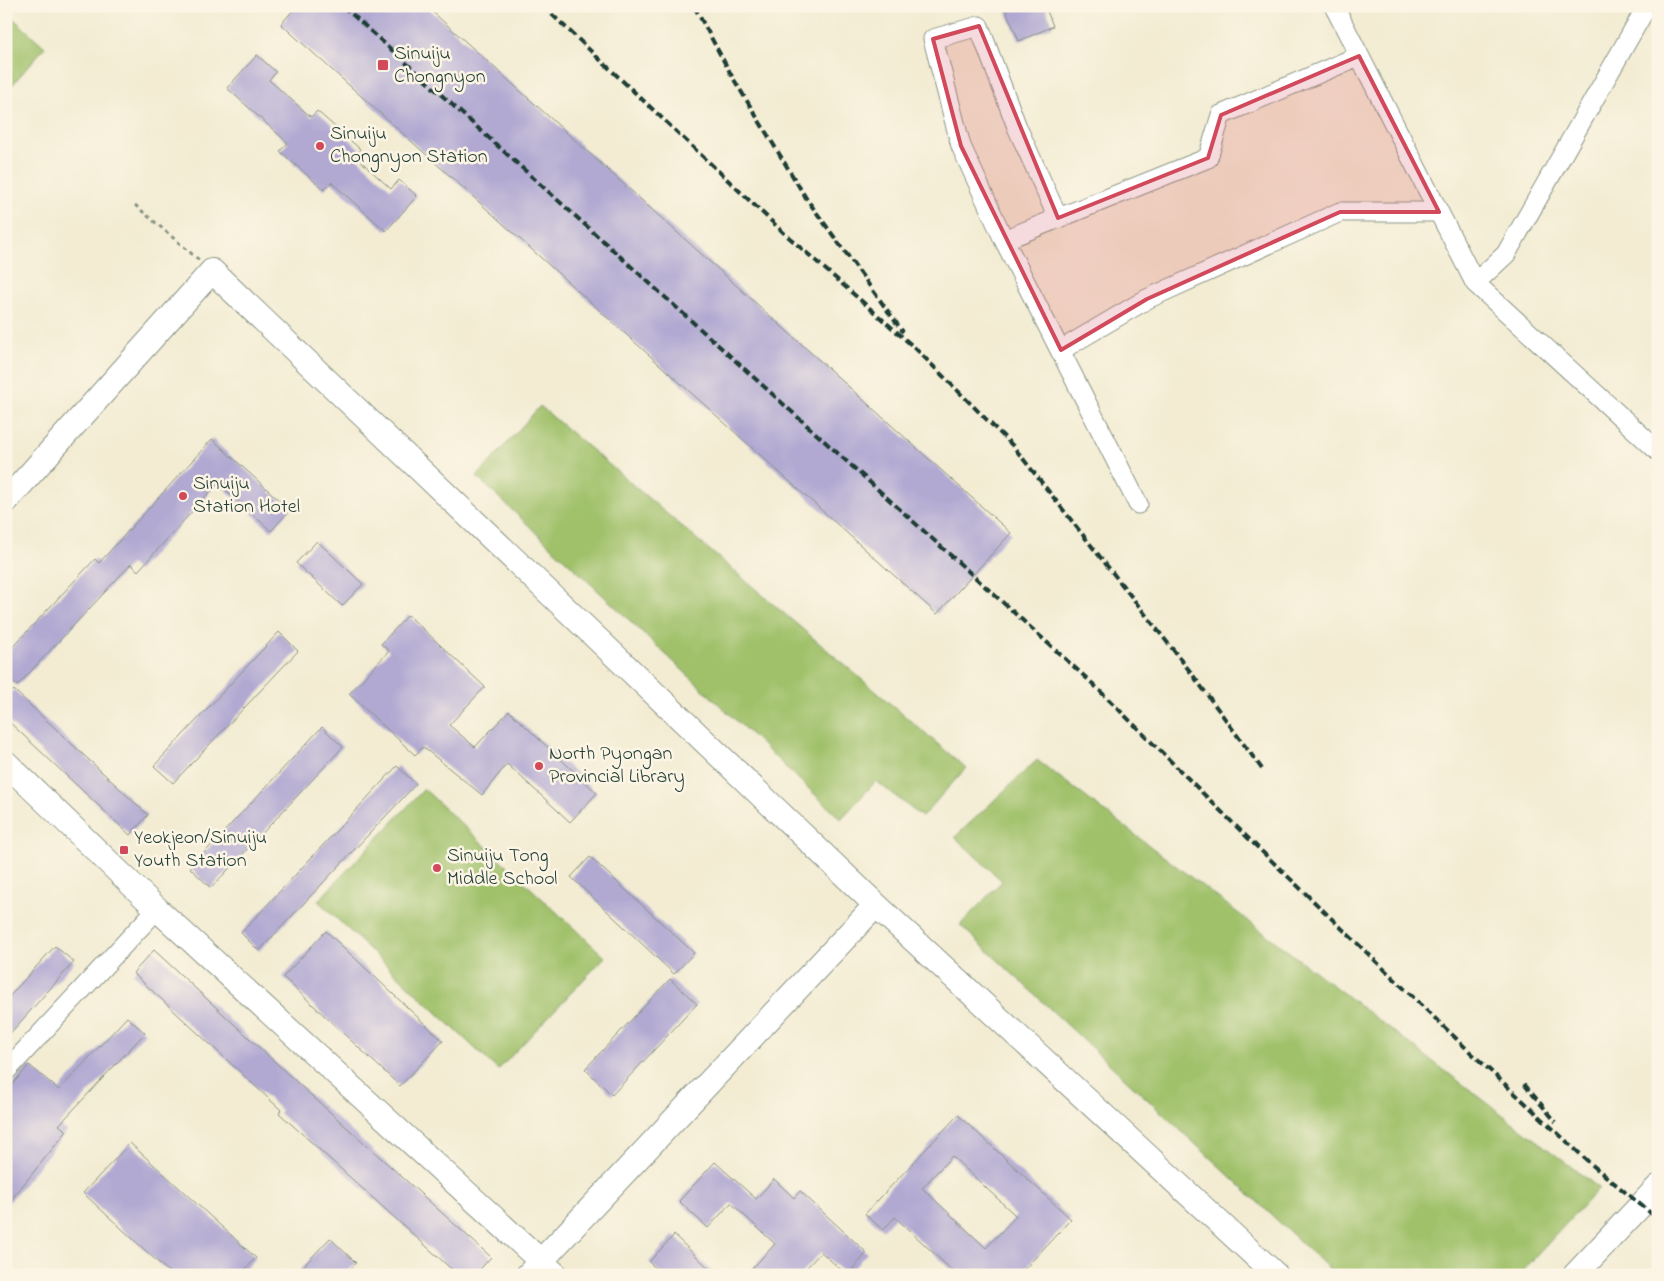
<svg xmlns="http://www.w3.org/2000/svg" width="1664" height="1281" viewBox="0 0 1664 1281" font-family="'Indie Flower',sans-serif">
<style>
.green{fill:#a0c16a;stroke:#607f4f}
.building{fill:#b1a9d2;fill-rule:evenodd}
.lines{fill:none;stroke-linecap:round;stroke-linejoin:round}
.minor-casing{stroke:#899484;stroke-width:21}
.major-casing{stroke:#899484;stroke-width:26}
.path{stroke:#899484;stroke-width:3;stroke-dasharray:4 4;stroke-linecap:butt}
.minor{stroke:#fff;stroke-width:19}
.major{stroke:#fff;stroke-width:24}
.rail{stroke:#1f3d34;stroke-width:4;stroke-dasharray:8 4;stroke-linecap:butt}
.marked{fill:#d1495b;fill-opacity:0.2;stroke:#d1495b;stroke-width:4;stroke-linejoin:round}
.poi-dot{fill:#d1495b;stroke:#fcf5e5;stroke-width:2}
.labels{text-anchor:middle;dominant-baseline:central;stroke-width:5;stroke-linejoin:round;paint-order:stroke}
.poi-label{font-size:20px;fill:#1f3d34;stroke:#fcf5e5;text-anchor:start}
</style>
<rect width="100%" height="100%" fill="#fcf5e5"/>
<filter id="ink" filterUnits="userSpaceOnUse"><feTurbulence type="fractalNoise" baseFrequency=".02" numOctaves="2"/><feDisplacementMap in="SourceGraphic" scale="10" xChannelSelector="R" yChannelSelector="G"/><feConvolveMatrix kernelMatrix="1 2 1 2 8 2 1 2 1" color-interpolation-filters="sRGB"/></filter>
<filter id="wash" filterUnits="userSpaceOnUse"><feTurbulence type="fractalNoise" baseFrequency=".0096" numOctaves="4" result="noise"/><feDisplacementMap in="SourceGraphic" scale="20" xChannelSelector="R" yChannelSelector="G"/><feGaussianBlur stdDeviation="1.12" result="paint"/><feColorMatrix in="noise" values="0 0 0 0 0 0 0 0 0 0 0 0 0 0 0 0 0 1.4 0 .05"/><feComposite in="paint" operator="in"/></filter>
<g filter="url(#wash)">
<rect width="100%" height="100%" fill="#f3ecd3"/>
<path class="green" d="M6,12L45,47L6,92Z
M540,406L966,768L922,817L876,781L841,819L477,477Z
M1037,760L1599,1188L1519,1275H1336L960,925L1002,881L955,837Z
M424,789L605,957L498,1070L318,901Z"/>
<g id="blocks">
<path class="building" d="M297,6H426L1011,533L937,614L281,24Z
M1004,6H1045L1053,26L1019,41Z
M257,55L276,72L269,80L311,117L317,111L360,149L355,156L391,189L399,180L417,196L386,231L331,182L324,190L280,151L288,143L227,88Z
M212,439L290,510L271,531L218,483L138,571L131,564L17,686L6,676V654L95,559L99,563Z
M317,541L363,584L342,606L296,563Z
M408,615L485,687L449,725L475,747L509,711L597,793L570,822L507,764L482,795L423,747L415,755L349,694L389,651L381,644Z
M279,632L298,651L173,783L154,766Z
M14,690L148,815L130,835L6,719V697Z
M322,727L343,747L211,888L190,868Z
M397,766L416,784L259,951L241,933Z
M590,857L694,953L674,974L571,877Z
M326,931L443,1041L400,1086L283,977Z
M55,946L74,962L6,1038V1000Z
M154,950L302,1087L491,1257L475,1275H458L279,1113L281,1110L133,973Z
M670,979L697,1004L612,1095L585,1069Z
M127,1017L145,1033L59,1125L67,1131L6,1206V1092L29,1065L59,1090Z
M958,1115L1071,1219L1019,1275H957L895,1217L883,1230L865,1214ZM952,1156L1016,1216L986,1248L922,1188Z
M130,1143L256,1258L240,1275H172L83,1193Z
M715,1162L756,1199L774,1179L794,1198L800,1191L867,1253L847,1275L821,1252L800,1275H746L775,1244L731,1203L708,1228L679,1201Z
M674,1235L716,1275H663L649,1262Z
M330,1238L356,1263L345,1275H295Z"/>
</g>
</g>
<g filter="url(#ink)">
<use href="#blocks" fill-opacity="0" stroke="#899484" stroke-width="1"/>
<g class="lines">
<defs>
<path id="minor" d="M1334,6L1475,283L1658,451
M1058,218L1017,127L979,26L933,39L961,146L1004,240L1138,504
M1004,240L1208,158L1221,115L1359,56
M1475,283L1506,254L1647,6
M1061,350L1147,299L1340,212H1439
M6,1071L157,909"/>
<path id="major" d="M6,501L212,271L876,905L1276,1275
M6,763L157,909L556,1275
M528,1275L876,905
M1575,1275L1658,1187"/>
</defs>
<use href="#minor" class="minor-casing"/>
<use href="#major" class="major-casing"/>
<path class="path" d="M135,205L199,260"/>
<use href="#minor" class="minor"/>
<use href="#major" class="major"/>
<path class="rail" d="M343,6L1093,684L1250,840L1468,1050L1591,1164L1658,1219
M543,6L784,233L915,348L1013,446L1189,670L1262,769
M694,6L733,78L806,198L903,332
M1524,1084L1556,1122"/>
</g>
</g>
<path class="marked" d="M979,26L1058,218L1208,158L1221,115L1359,56L1439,212H1340L1147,299L1061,350L961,146L933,39Z"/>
<g class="poi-dot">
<rect x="377" y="59" width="12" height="12" rx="2.5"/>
<circle cx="320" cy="146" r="5"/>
<circle cx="183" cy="496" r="5"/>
<circle cx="539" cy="766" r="5"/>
<rect x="119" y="845" width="10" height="10" rx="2.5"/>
<circle cx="437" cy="868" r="5"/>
</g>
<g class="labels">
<g class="poi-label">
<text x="394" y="54">Sinuiju<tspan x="394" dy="23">Chongnyon</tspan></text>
<text x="330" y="134">Sinuiju<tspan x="330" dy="23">Chongnyon Station</tspan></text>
<text x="193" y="484">Sinuiju<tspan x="193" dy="23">Station Hotel</tspan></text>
<text x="549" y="754">North Pyongan<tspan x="549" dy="23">Provincial Library</tspan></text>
<text x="134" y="838">Yeokjeon/Sinuiju<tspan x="134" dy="23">Youth Station</tspan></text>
<text x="447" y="856">Sinuiju Tong<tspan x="447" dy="23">Middle School</tspan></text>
</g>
</g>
<rect width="1664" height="1281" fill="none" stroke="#fcf5e5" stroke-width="25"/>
</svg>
